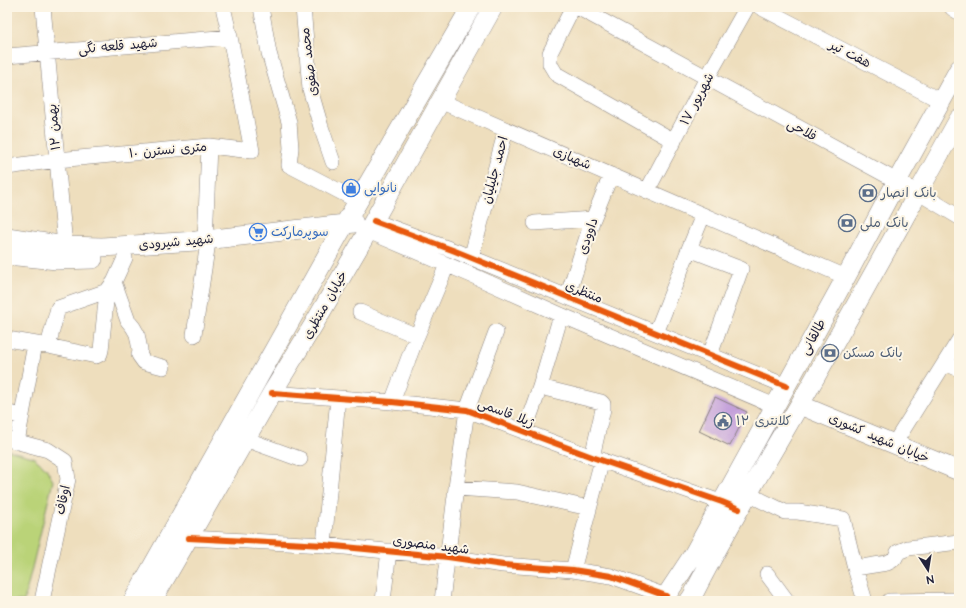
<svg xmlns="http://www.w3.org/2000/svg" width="966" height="608" viewBox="0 0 966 608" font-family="'Architects Daughter','Playpen Sans Arabic',sans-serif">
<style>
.green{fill:#bad378;stroke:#6e7a5a}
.building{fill:#bc94d9}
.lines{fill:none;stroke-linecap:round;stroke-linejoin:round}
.minor-casing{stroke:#88807c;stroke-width:16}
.major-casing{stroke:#88807c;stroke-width:20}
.minor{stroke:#fff;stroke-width:15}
.major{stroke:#fff;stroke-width:19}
.cycleway-casing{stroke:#fcf5e5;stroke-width:8}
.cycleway{stroke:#e8590c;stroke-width:6}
.labels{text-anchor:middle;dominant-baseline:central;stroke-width:4;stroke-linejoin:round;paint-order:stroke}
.street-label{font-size:13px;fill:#22223b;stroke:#fcf5e5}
.shop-label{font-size:13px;fill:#366cbe;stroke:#fcf5e5;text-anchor:start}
.service-label{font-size:13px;fill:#4e5e75;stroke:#fcf5e5;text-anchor:start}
</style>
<rect width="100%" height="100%" fill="#fcf5e5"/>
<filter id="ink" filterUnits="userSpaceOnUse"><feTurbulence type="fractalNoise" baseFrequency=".025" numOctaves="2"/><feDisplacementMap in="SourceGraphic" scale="8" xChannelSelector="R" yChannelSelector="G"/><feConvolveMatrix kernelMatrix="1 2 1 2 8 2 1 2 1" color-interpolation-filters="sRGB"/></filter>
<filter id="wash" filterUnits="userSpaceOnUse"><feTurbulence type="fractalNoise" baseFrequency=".012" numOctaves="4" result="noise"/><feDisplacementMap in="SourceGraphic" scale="16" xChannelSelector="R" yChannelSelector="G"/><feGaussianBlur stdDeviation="0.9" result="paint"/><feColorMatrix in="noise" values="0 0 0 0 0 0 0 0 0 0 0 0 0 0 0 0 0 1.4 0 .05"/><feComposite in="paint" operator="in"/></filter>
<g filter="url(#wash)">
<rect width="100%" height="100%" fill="#eedebd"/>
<path class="green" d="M7,450L33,457L46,468L53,481L24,601H7Z"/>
<g id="blocks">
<path class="building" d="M715,397L747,412L730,446L699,431Z"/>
</g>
</g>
<g filter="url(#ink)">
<use href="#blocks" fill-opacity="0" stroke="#88807c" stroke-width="1"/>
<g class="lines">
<defs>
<path id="minor" d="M43,7L65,246
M261,7L269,53L289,122L291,148L289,165L358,201
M303,7L310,89L321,127L333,162
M573,7L550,53V64L556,74L674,141
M577,7L897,181L919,193L959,217
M760,7L941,101
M7,56L230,37
M440,101L846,277
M7,167L57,160L209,146L252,151L230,37L223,7
M647,191L707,78L747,7
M374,221L455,251L786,386
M535,223L593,219
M368,231L476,277L561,315L775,406
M205,240L209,146
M689,249L741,269L710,355
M471,258L506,130
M114,282L128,321L133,327L137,334L140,350L139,355L144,362L163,367
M567,297L593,219L611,175
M360,312L417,336
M656,333L689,249L703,215
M194,335L207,249
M7,339L48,346L96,356L100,354L101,350L107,291
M48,346L58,308L107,291L114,282L125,258
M945,363L959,369
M540,387L601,402L603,404V409L592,457
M272,393L392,402L467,410L592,457L732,506
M392,402L417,336L447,265
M7,412L21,417
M524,432L540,387L561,315
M7,439L48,450L65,461L68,479L42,601
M245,439L300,459
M17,442L35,344
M894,444L959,340
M456,488L517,492L589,508
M738,489L785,512H798L843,519L855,568L865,601
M189,538L324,545L448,557L503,565L573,570L611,576L666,596
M324,545L338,398
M855,568L887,563L891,561L895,558L898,552L908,548L959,542
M573,570L602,460
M767,574L787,601
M383,601L389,551
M442,601L456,488L467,410L496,332
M889,601L959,600"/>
<path id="major" d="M954,7L959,10
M7,237L65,246L102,247L196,241L354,223
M7,255L57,260L93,259
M800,405L959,471
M133,601L339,234L471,7
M152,601L272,393L314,324L368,231L493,7
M661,601L666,596L693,555L846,277L897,181L959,69
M689,601L692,597C725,531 763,468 800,404C854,310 906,214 959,119"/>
</defs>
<use href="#minor" class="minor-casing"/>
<use href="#major" class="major-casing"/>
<use href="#minor" class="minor"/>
<use href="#major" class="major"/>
<defs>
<path id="cycleway" d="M374,221L455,251L786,386
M272,393L392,402L467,410L592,457L722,502L739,509
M189,538L324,545L448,557L503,565L573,570L611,576L666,596"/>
</defs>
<use href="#cycleway" class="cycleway-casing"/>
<use href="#cycleway" class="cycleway"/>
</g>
</g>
<defs>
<symbol id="shop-ring" viewBox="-11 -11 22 22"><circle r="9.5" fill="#fcf5e5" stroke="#3f7fe0" stroke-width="1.5"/><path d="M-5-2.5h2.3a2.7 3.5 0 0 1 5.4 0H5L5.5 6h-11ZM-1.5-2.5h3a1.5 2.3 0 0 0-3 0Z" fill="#3f7fe0"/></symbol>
<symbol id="bank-ring" viewBox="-11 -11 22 22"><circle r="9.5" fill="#fcf5e5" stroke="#5c6f8a" stroke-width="1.5"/><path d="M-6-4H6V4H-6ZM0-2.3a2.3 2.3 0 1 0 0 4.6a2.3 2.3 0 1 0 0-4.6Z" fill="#5c6f8a"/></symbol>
<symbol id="supermarket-ring" viewBox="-11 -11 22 22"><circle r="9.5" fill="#fcf5e5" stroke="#3f7fe0" stroke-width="1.5"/><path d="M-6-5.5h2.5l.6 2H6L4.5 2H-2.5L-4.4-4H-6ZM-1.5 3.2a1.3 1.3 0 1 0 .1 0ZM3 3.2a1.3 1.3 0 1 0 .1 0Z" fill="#3f7fe0"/></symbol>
<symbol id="civic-ring" viewBox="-11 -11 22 22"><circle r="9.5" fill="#fcf5e5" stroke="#5c6f8a" stroke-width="1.5"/><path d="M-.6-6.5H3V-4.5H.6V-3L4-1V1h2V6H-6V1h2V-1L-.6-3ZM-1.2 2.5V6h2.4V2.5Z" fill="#5c6f8a"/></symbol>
</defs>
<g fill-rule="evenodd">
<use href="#shop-ring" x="341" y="178" width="20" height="20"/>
<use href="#bank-ring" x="858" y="183" width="20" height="20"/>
<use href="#bank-ring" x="837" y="213" width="20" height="20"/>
<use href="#supermarket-ring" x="248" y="222" width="20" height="20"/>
<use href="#bank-ring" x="820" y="343" width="20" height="20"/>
<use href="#civic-ring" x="713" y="411" width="20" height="20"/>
</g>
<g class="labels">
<g class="street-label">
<text transform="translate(118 46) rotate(-5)">شهید قلعه نگی</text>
<text transform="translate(850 54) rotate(27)">هفت تیر</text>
<text transform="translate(309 62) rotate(-97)">محمد صفوی</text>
<text transform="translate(697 99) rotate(-62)">۱۷ شهریور</text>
<text transform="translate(54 127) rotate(-95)">۱۲ بهمن</text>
<text transform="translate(802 130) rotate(29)">فلاحی</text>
<text transform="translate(168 150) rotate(-5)">۱۰ متری نسترن</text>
<text transform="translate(572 158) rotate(23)">شهبازی</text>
<text transform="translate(495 170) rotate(-75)">احمد جلیلیان</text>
<text transform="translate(588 236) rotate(-71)">داوودی</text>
<text transform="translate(176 242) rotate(-5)">شهید شیرودی</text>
<text transform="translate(584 292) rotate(22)">منتظری</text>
<text transform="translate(325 305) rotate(-60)">خیابان منتظری</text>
<text transform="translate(813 337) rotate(-61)">طالقانی</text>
<text transform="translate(506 413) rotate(21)">ژیلا قاسمی</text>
<text transform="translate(879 438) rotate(23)">خیابان شهید کشوری</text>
<text transform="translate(63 500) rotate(-78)">اوقاف</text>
<text transform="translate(431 545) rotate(7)">شهید منصوری</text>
</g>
<g class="shop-label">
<text x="364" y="188">نانوایی</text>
<text x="271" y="232">سوپرمارکت</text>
</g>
<g class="service-label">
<text x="881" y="193">بانک انصار</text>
<text x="860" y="223">بانک ملی</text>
<text x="843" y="353">بانک مسکن</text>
<text x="736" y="421">کلانتری ۱۲</text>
</g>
</g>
<rect width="966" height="608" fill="none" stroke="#fcf5e5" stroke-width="24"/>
<g transform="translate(928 570) rotate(168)" stroke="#fcf5e5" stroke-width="3" paint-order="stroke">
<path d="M0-3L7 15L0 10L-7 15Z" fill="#22223b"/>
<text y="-6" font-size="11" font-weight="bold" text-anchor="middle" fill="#22223b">N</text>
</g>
</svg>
